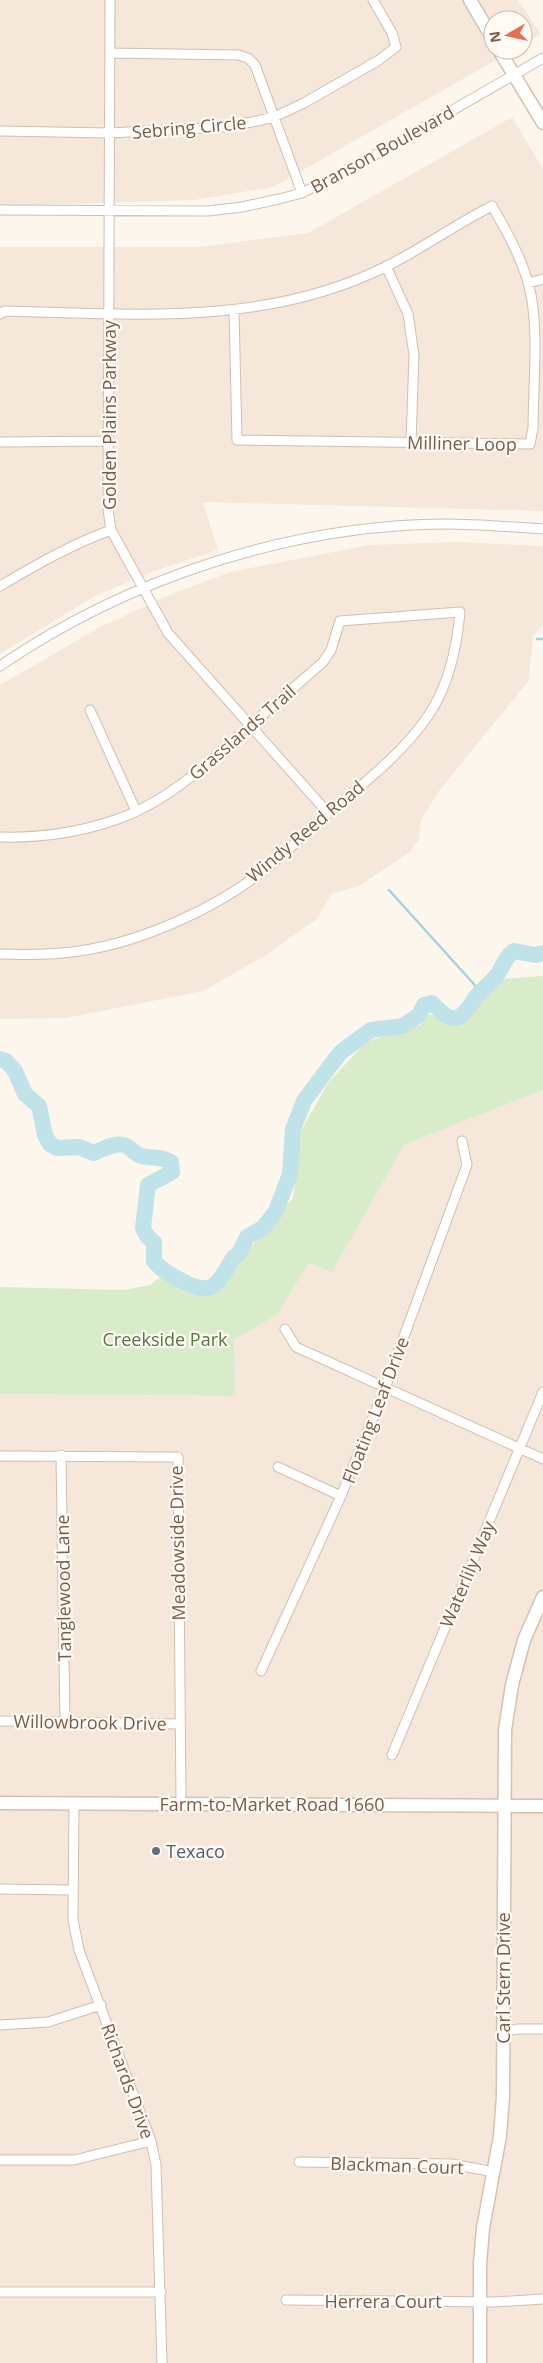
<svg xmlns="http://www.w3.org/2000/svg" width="543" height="2363" viewBox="0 0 543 2363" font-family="'Open Sans',sans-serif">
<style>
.residential{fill:#f5e8da}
.green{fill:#d8ecc9}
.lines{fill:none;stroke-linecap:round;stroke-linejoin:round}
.stream{stroke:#a5d3da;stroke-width:2.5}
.river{stroke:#bfe3e8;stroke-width:16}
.street-casing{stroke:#d1beb0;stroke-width:11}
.secondary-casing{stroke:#d6c0b0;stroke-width:15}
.street{stroke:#fff;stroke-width:9}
.secondary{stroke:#fff;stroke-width:12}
.service-dot{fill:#5c6f8a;stroke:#fffaf3;stroke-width:2}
.labels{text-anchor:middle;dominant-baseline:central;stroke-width:4.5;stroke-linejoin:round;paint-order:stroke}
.street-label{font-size:18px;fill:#7a5c4d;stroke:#fffaf3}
.park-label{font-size:18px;fill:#537a41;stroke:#fffaf3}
.service-label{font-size:18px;fill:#4e5e75;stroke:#fffaf3;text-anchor:start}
</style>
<rect width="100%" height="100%" fill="#fdf6ec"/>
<path class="residential" d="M0,0H518L541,34L523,45V20H493V50H514L273,187L194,200L0,206Z
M512,117L543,169V511L203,502L218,550L155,571L93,597L0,654V247H200L308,233Z
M459,542L543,546V625L533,636L529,680L439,791L421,820L419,840L407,854L359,886L331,894L317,919L263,957L203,991L66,1018L0,1019V685L100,627L176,592L231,572L369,545Z
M543,1090V2363H0V1394L236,1396L234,1340L277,1315L309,1263L332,1271L404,1145Z"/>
<path class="green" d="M543,976V1090L404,1145L332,1272L309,1263L277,1315L234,1340L236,1396L0,1394V1287L124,1290L150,1285L161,1277L209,1296L293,1198L301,1131L328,1083L366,1042L420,1025L429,1014L453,1025L470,1017L479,1001L499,979Z"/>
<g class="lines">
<path class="stream" d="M537,639H543
M389,890L481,992"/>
<path class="river" d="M0,1059L6,1061L15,1071L25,1094L39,1106L45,1135L50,1144L57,1148L79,1147L94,1153C103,1149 118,1140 128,1147C133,1150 135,1154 141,1156C154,1159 158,1155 171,1162L172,1172L148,1185L143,1228L147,1236L154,1242V1261C162,1271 171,1275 182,1281C216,1299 218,1281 234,1257L238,1255L247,1237L263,1228L276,1211L290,1174L293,1129L304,1101L333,1062L341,1052L371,1030L403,1026L419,1015L424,1005L432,1003C453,1025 459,1023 475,998C482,989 492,983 499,972C504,964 506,956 514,951L535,955L543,953"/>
<defs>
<path id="street" d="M110,0L108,509L111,530L168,633L328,813
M110,53L238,55L248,58L255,65L302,193
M0,131L110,133L221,127L252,122L274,117L304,103L379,60L396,47L392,33L373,0
M0,210L208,211L242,207L279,199L302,193L354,167L543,58
M386,266L408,314L414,355L411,442
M528,283L543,279
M0,314L4,311C134,314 266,327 387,266C423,248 456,224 492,206C506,230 520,255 528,282C540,324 533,384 533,428L530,444L237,440L234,310
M0,442L109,441
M0,586C36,565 72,544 111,530
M0,666C127,579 289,525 445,524C477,524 510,527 543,529
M90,710L136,811
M0,837C38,838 76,833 112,821C163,805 204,767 243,732C269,709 296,686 323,662L331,650L340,621L460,612C457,647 448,687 428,716C403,753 364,783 331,811C309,829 290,849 268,867C219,907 143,942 79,951C53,955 27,955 0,954
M285,1329L296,1347L543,1459
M61,1455L65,1721
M0,1456L178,1457L181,1802
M278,1467L341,1496
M261,1671L341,1496L385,1388L467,1165L462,1141
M0,1721L180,1724
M392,1755L543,1392
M74,1803L73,1920L79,1950L151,2141L156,2165L162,2363
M0,1889L72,1890
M0,2025L48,2022L101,2005
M502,2032L518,2029H543
M0,2160H74L151,2141
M299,2162L452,2164L494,2172
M0,2292H161
M286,2300L494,2302L543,2299"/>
<path id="secondary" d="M470,0L493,39
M499,50L543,123
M0,1803L543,1806
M480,2363V2264L483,2228L500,2136L503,2096L505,1730L512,1685L524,1640L543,1597"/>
</defs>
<use href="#street" class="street-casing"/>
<use href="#secondary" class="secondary-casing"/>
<use href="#street" class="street"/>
<use href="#secondary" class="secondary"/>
</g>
<circle class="service-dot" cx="156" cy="1851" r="5"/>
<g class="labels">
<g class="street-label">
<text transform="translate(189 127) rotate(-5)">Sebring Circle</text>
<text transform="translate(382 149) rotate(-29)">Branson Boulevard</text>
<text transform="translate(109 415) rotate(-90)">Golden Plains Parkway</text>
<text transform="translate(462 443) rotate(1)">Milliner Loop</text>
<text transform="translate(242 732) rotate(-41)">Grasslands Trail</text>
<text transform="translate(305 831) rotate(-40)">Windy Reed Road</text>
<text transform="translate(375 1410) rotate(-69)">Floating Leaf Drive</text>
<text transform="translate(177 1543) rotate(-91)">Meadowside Drive</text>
<text transform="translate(467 1574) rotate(-67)">Waterlily Way</text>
<text transform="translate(63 1588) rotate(-91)">Tanglewood Lane</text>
<text transform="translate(90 1722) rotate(1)">Willowbrook Drive</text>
<text x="272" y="1804">Farm-to-Market Road 1660</text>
<text transform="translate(503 1978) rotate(-90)">Carl Stern Drive</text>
<text transform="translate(128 2081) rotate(70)">Richards Drive</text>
<text transform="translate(397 2165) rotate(2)">Blackman Court</text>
<text x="383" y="2301">Herrera Court</text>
</g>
<g class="park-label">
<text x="165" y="1339">Creekside Park</text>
</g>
<g class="service-label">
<text x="166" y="1851">Texaco</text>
</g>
</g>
<g transform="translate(508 35) rotate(261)"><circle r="24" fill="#fffaf3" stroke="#cabbb1"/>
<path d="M0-4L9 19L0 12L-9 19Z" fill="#e76f51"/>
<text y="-8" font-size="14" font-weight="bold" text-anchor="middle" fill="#7a5c4d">N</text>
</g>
</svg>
